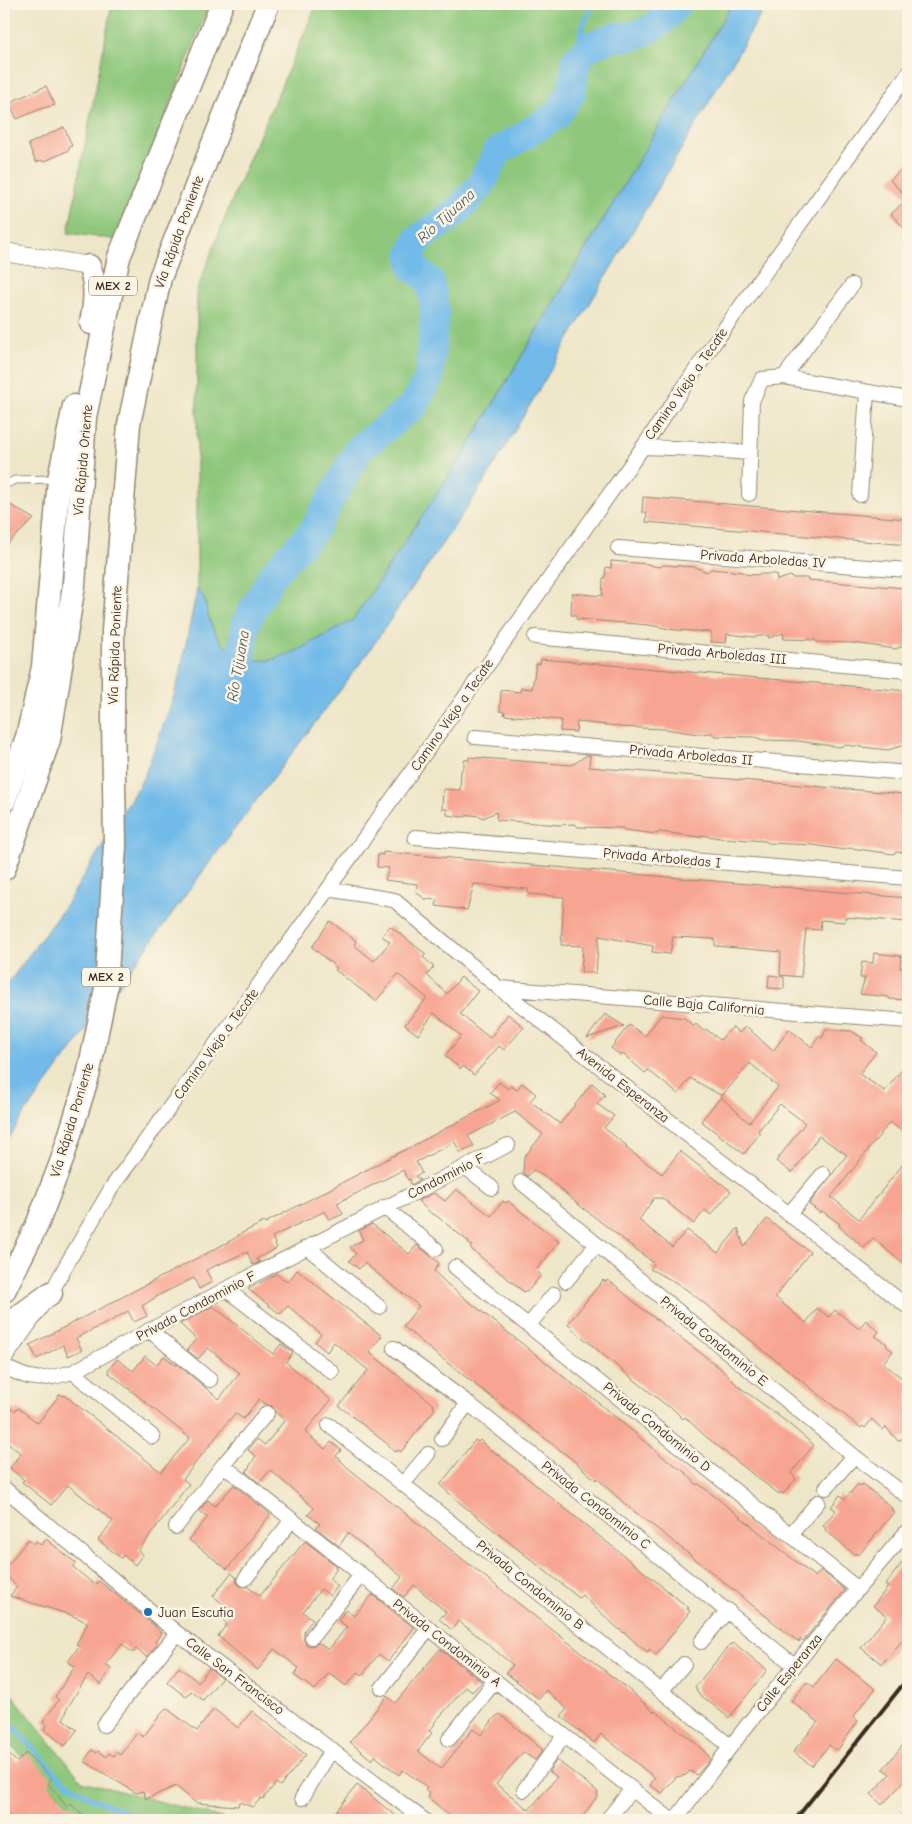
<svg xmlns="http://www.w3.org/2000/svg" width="912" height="1824" viewBox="0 0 912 1824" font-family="'Comic Neue',sans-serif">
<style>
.green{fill:#8ec77b;stroke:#64784c}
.water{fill:#71bae9;stroke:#567284}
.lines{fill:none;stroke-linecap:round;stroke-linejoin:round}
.stream{stroke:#71bae9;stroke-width:5}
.river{stroke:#71bae9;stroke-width:29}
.building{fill:#f7a592}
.service-casing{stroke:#948873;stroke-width:9}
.minor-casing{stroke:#948873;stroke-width:16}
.tertiary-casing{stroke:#948873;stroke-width:20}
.trunk-casing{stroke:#948873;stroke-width:25}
.service{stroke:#fff;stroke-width:7}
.minor{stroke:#fff;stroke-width:14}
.tertiary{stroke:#fff;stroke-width:18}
.trunk{stroke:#fff;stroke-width:22}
.rail{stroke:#3b2a1e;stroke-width:4}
.poi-dot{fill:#1f6fb2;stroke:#fcf5e5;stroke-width:2}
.labels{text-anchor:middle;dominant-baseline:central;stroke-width:5;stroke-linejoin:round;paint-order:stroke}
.shield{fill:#fcf5e5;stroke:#75675a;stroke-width:1}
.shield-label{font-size:12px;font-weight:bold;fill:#3b2a1e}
.street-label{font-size:14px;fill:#3b2a1e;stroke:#fcf5e5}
.poi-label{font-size:14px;fill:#3b2a1e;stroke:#fcf5e5;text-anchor:start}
.water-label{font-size:15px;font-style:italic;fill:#4b555b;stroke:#fcf5e5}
</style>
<rect width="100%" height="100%" fill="#fcf5e5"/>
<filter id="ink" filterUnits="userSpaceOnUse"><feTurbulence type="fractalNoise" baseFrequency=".02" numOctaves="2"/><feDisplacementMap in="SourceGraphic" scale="10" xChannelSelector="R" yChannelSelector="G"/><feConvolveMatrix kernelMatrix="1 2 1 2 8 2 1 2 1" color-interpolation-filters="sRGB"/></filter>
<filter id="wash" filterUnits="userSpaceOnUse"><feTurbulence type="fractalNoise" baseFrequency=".0096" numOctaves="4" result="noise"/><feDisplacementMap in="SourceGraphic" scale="20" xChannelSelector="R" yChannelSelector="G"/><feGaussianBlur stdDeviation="1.12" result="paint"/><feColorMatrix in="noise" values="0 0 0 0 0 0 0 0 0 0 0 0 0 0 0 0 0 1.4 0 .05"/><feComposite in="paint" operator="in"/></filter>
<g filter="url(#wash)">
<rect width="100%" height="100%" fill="#eee6c8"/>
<path class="green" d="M112,4H209L118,240L68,233Z
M317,4H732L465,451L353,620L296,651L271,660L241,661C227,650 216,638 210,621C204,608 209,600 197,589V290L237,187Z
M4,1685L82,1781L230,1820H82L17,1751L4,1742Z"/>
<path class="water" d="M732,4H767L485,481L365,657L221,847L25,1113L4,1146V989L66,905L144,777L172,702L179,678L197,589C209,600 204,608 210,621C216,638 227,650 241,661L271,660L296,651L353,620L465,451Z"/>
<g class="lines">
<path class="stream" d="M576,60C578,37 582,23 594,4
M4,1720L14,1727L59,1777L91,1798L126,1812L166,1820"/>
<path class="river" d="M233,699L241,661L246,622L273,574L313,531L359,449L415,404L429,377L435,311L430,281L414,269L411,256L417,240L456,212L481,185L497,152L557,115L572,91L576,60L590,46L613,37L633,36L651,29L667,16L677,4"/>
</g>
<g id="blocks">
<path class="building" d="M46,86L55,105L43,108L17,119L10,104L15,101V100Z
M64,127L72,146L69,147V150L43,162L42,160L36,162L28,144Z
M908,163V198L890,180Z
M908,198V232L891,214Z
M643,497L908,519V545L646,522L647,512H642Z
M4,501L34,519L4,547Z
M611,561L648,564L653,566L661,567L663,565L695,567L707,572L711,569L743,572L745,574L755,575L759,574H776L777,580L791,576L792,578H807L808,580L905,588V593H908V648L900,647L896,649L853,643L817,642L815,640L784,639L783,633L769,638L768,635L754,637L727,634L726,643L711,642V632L675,630L649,625L576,619V615H571L572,593L602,596L603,578H605L606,567L611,568Z
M541,659L908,691V744L888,750L845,745L839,747L798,741L763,740L755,737L715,736L712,733L697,734L665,729L619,727L618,726L577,722L576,732L560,731L561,720L504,715L505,712L500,711L501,690L520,692L521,688L532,689L536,664H540Z
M587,755H590L589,767L905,794V798H908V853L897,852L893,854L850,848L844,850L813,845L768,843L765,841L720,838L700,835V837L660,832L656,834L624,830L623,828L578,827L575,824L559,825L497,820L496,812L483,818L480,816L471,815L463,817L447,815V809H442L443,789L460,790L461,771L464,766V760H469V757L572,765Z
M383,852L908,898V922L845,917V922L821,920L820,930L806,929L801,977L780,975L781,952L715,946V939L673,937L670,954L652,952L653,946L599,936L596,973L581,972L583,946L561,945L564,897L528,894V889L474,884L467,910L436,906L437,900L425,899L416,892L417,884L385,880L389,868L377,867L378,854L383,855Z
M330,921L356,941L354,945L374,961L390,942L382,936L390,926L426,954L423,957L434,967L427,975L447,994L461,977L478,991L460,1014L490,1038L508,1014L524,1027L504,1050L499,1046L474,1075L463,1066L461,1069L445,1056L461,1036L434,1013L418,1035L405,1025L427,998L398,974L376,1001L335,970L337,968L312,947Z
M874,953L901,956L900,968L908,969V1000L889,999V997L860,994L865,978H860L862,962L873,963Z
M769,975L784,977V989L768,988Z
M605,1014L624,1026L587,1038Z
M661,1015L684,1018L694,1026L696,1024L704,1031L706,1029L720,1040L733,1027L739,1033L746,1026L773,1051L789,1029L812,1047L819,1036L822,1038L826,1029L851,1031L863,1038L861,1040L876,1052L859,1074L885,1091L908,1062V1136L890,1122L831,1197L859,1219L908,1158V1268L873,1238L864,1248L839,1226L840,1224L822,1211L820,1213L809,1204L847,1155L819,1136L792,1173L776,1161L805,1123L780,1104L758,1131L760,1133L744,1154L701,1121L721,1097L749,1123L778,1087L750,1063L722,1096L690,1078L678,1094L648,1070L645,1073L623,1054L621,1056L611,1048L629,1025L645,1036Z
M499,1082L508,1089L511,1086L517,1090L522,1083L536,1094L530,1101L560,1124L592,1083L605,1095L597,1104L614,1116L604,1128L627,1146L626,1148L662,1174L680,1151L731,1191L711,1215L705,1210L694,1224L662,1198H654L639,1220L672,1247L687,1230L718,1253L738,1228L744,1247L767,1219L810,1252L775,1297L806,1323L817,1308L829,1317L835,1310L859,1329L866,1320L879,1332L875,1336L887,1344L886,1346L893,1351L883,1363L908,1383V1435L898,1441L886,1427L883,1430L872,1419L865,1428L863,1426L861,1428L690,1292L675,1282L650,1269L654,1264L651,1261L579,1205L550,1180L533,1170L528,1176L523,1173L524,1157L543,1134L515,1112L468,1136L474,1146L460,1153L455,1142L416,1162L422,1173L415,1176L420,1180L411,1185L410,1179L408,1180L403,1170L337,1203L343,1214L330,1220L325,1211L272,1237L277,1248L256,1259L260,1262L253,1265L247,1252L206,1270L212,1282L199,1289L194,1278L161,1294L142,1306L147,1316L134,1322L128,1311L109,1322L76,1338L82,1350L68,1356L63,1345L37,1359L30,1345L209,1252L239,1236L238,1235L264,1222L265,1223L500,1100L490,1093Z
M456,1189L491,1216L503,1201L506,1203L508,1201L559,1242L536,1270L541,1275L528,1291L526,1290L524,1292L470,1248L472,1246L468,1244L469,1242L434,1214L433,1215L418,1201L434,1193L445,1201Z
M372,1224L409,1254L417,1245L439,1263L434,1271L447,1284L579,1389L589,1395L662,1456L686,1473L697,1485L699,1484L708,1491L815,1577L821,1570L845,1590L803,1641L801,1639L799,1642L783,1630L664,1534L627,1506L597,1478L596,1480L584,1470L573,1460L436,1354L403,1326L419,1306L364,1263L359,1269L349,1261L356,1254L350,1247L363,1240L359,1231Z
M297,1270L382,1336L369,1352L434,1405L433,1407L435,1409L401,1452L398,1450L396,1452L385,1442L339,1406L368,1370L334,1342L327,1352L315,1342L321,1334L288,1306L280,1314L248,1289L276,1274L288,1282Z
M603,1280L606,1282L607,1280L615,1285L640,1307L719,1367L738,1386L784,1420L814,1445L791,1473L796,1479L783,1494L780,1492L779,1494L755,1476L704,1435L685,1417L683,1419L672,1408L666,1405L623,1371L570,1327L571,1326L568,1324Z
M213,1306L273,1354L281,1344L293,1353L286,1362L331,1400L305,1432L325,1449L331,1442L341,1450L336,1456L347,1467L523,1607L627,1688L654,1712L655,1711L694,1742L709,1756V1761L697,1775L690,1771L686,1775L676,1777L662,1793L650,1785L655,1778L601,1734L594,1743L561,1716L567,1709L546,1690L539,1699L506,1673L513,1665L469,1629L458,1621L452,1630L439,1619L446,1612L414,1585L404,1597L393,1589L402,1577L359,1542L348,1533L339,1546L316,1528L320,1524L308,1515L314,1508L270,1470L259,1483L246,1472L256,1456L248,1450L257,1439L265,1445L285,1420L275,1412L272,1406L266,1405L259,1399L243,1419L235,1413L183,1479L189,1484L138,1551L143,1554L135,1565L123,1555L121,1558L98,1540L113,1521L68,1485L51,1505L22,1482L24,1480L10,1468L21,1453L4,1441V1403L15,1411L18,1408L38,1423L60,1394L63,1396L64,1395L95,1419L161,1472L190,1438L109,1373L108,1370L117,1359L133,1371L145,1356L156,1365L164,1356L176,1365L177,1364L219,1399L240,1373L208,1348L198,1359L187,1350L196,1339L180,1324Z
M475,1440L478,1442L480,1440L491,1451L492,1450L689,1608L687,1609L690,1611L656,1655L649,1649L648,1652L639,1646L624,1632V1633L615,1626L582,1595L579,1598L460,1503L440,1485Z
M858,1484L860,1486L862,1484L874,1493L892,1508L891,1510L894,1512L859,1555L856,1553L855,1555L840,1542L825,1530L826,1528L823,1526L836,1510L831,1507L840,1495L845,1499Z
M234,1485L269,1513L270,1515L227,1569L189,1540L208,1517L199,1511L206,1502L208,1500L215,1506Z
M28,1539L34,1544L36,1541L41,1545L46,1539L76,1563L73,1567L95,1585L99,1581L155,1626L161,1633L155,1642L157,1644L147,1657L136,1649L133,1653L122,1644L106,1664L111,1668L101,1685L88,1675L66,1710L67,1711L63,1719L77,1730L65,1746L44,1729L47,1725L43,1721L59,1700L55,1697L75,1666L68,1662L79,1646L76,1644L88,1623L71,1615L10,1596L17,1587L4,1572V1570Z
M305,1541L337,1566L335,1568L337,1569L329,1579L338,1586L330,1596L321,1589L303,1612L313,1619L304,1631V1640L306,1644L311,1646L319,1643L328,1650L347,1627L338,1620L346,1610L354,1616L371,1596L373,1595L414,1628L388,1661L379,1654L362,1675L358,1672L346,1686L329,1673L315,1690L294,1675L299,1668L274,1649L258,1670L218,1636L227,1624L223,1620L231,1610L213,1596L231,1573L236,1577L237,1583L240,1586L248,1587L260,1596Z
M908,1555V1634L882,1664L861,1648L887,1616L873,1606L888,1587L885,1585Z
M734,1643L767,1670L729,1718L699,1694L695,1687L730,1644L732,1645Z
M440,1649L482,1682L472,1692L466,1687L434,1723L435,1724L429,1731L432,1733L418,1751L441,1769L473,1729L481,1735L495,1717L500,1714L543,1750L535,1760L523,1752L496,1784L529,1810L557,1777L549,1771L557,1760L598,1792L597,1794L598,1795L580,1820H454L428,1797L430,1793L425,1790L427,1787L403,1770L399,1775L375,1756L372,1760L350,1742L387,1696L395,1703Z
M836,1659L875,1689L853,1717L858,1721L837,1751L829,1745L812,1766L793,1752L818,1722L791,1701L807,1682L814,1687Z
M179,1667L198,1682L209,1668L222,1678L203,1700L191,1691L186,1697L167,1682Z
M166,1708L197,1731L214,1709L238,1728L252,1711L306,1755L280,1786L276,1783L263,1799L261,1798L253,1807L239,1802L238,1806L196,1803L176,1786L146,1799L143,1791L136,1793L84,1761L92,1750L97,1753L98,1751L107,1757L109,1753L114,1756L116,1752L120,1755L137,1733L143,1737Z
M908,1739V1777L882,1805L871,1794L890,1774L883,1769Z
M4,1750L17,1762L26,1753L52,1778L48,1783L67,1807L71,1804L87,1820H14L4,1810Z
M357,1785L401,1820H329Z"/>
</g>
</g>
<g filter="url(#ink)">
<use href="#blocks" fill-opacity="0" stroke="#948873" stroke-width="1"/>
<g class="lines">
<defs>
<path id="service" d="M4,485L15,480L56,479
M903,1820L908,1813"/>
<path id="minor" d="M784,377L852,285
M643,447L700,449L749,453
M749,494L752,401L762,379L784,377L908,399
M860,495L867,392
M618,548L908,570
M535,637L908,671
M475,737L908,773
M415,837L908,878
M328,889L394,900L499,988L908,1307
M499,988L908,1021
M465,1167L492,1188
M521,1182L854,1456L908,1497
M384,1207L436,1249
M789,1214L823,1174
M308,1248L379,1307
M455,1267L858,1589
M566,1281L596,1245
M226,1289L332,1372
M529,1325L554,1294
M149,1330L210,1380
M394,1348L468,1403L794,1665
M4,1360L51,1293L65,1267L112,1187L328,889L643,447L712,346L908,74
M4,1366C33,1383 42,1380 73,1372L226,1289L508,1145
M73,1372L153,1437
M329,1425L730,1746
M442,1439L468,1403
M223,1465L671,1820
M403,1484L428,1454
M4,1488L177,1633L424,1820
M826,1488L854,1456
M176,1527L223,1465L267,1413
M791,1534L818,1502
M245,1579L292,1520
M312,1637L361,1575
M701,1642L728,1610
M382,1688L429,1628
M661,1691L684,1664
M104,1725L177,1633
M449,1739L495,1681
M524,1790L564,1736
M302,1798L332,1749
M607,1820L632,1789
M675,1820C749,1720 827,1624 908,1530"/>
<path id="tertiary" d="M4,252L89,266"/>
<path id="trunk" d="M89,266C97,285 95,303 91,323
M4,801L27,737L43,667L59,479L74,406
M4,869L49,740L74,585L85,417L119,257L222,4
M4,1291L37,1225L62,1160L88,1076L106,988L115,846L113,719V631L129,424L160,278L268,4
M4,1330L22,1314L51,1293"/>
</defs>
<use href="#service" class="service-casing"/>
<use href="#minor" class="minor-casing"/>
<use href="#tertiary" class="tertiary-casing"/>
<use href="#trunk" class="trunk-casing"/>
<use href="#service" class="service"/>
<use href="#minor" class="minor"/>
<use href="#tertiary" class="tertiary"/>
<use href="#trunk" class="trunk"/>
<path class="rail" d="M795,1820L908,1678"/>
</g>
</g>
<circle class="poi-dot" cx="148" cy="1612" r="5"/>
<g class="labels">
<g class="shield">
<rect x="89" y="276.5" width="48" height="19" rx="4"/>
<rect x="82" y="967.5" width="48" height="19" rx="4"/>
</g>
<g class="shield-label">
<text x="113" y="286">MEX 2</text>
<text x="106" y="977">MEX 2</text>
</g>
<g class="street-label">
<text transform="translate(179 232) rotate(-70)">Vía Rápida Poniente</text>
<text transform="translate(686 384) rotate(-55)">Camino Viejo a Tecate</text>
<text transform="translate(83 460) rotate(-85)">Vía Rápida Oriente</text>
<text transform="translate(763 559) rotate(4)">Privada Arboledas IV</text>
<text transform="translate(115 645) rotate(-88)">Vía Rápida Poniente</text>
<text transform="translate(722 654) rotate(5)">Privada Arboledas III</text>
<text transform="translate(452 715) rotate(-55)">Camino Viejo a Tecate</text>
<text transform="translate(691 755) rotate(5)">Privada Arboledas II</text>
<text transform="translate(662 858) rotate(5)">Privada Arboledas I</text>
<text transform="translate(704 1005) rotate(5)">Calle Baja California</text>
<text transform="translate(216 1044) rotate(-54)">Camino Viejo a Tecate</text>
<text transform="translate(623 1085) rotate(38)">Avenida Esperanza</text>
<text transform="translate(72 1120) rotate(-73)">Vía Rápida Poniente</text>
<text transform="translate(446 1176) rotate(-27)">Condominio F</text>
<text transform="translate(196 1306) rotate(-28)">Privada Condominio F</text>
<text transform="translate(714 1341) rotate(39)">Privada Condominio E</text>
<text transform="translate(657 1427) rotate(39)">Privada Condominio D</text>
<text transform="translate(596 1505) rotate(38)">Privada Condominio C</text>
<text transform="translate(530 1585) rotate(39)">Privada Condominio B</text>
<text transform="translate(447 1643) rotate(38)">Privada Condominio A</text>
<text transform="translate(789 1673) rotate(-51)">Calle Esperanza</text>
<text transform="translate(235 1676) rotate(37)">Calle San Francisco</text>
</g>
<g class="poi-label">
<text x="158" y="1612">Juan Escutia</text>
</g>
<g class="water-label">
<text transform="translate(446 216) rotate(-42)">Río Tijuana</text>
<text transform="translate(238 666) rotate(-80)">Río Tijuana</text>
</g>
</g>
<rect width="912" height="1824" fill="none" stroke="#fcf5e5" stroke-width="20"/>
</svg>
